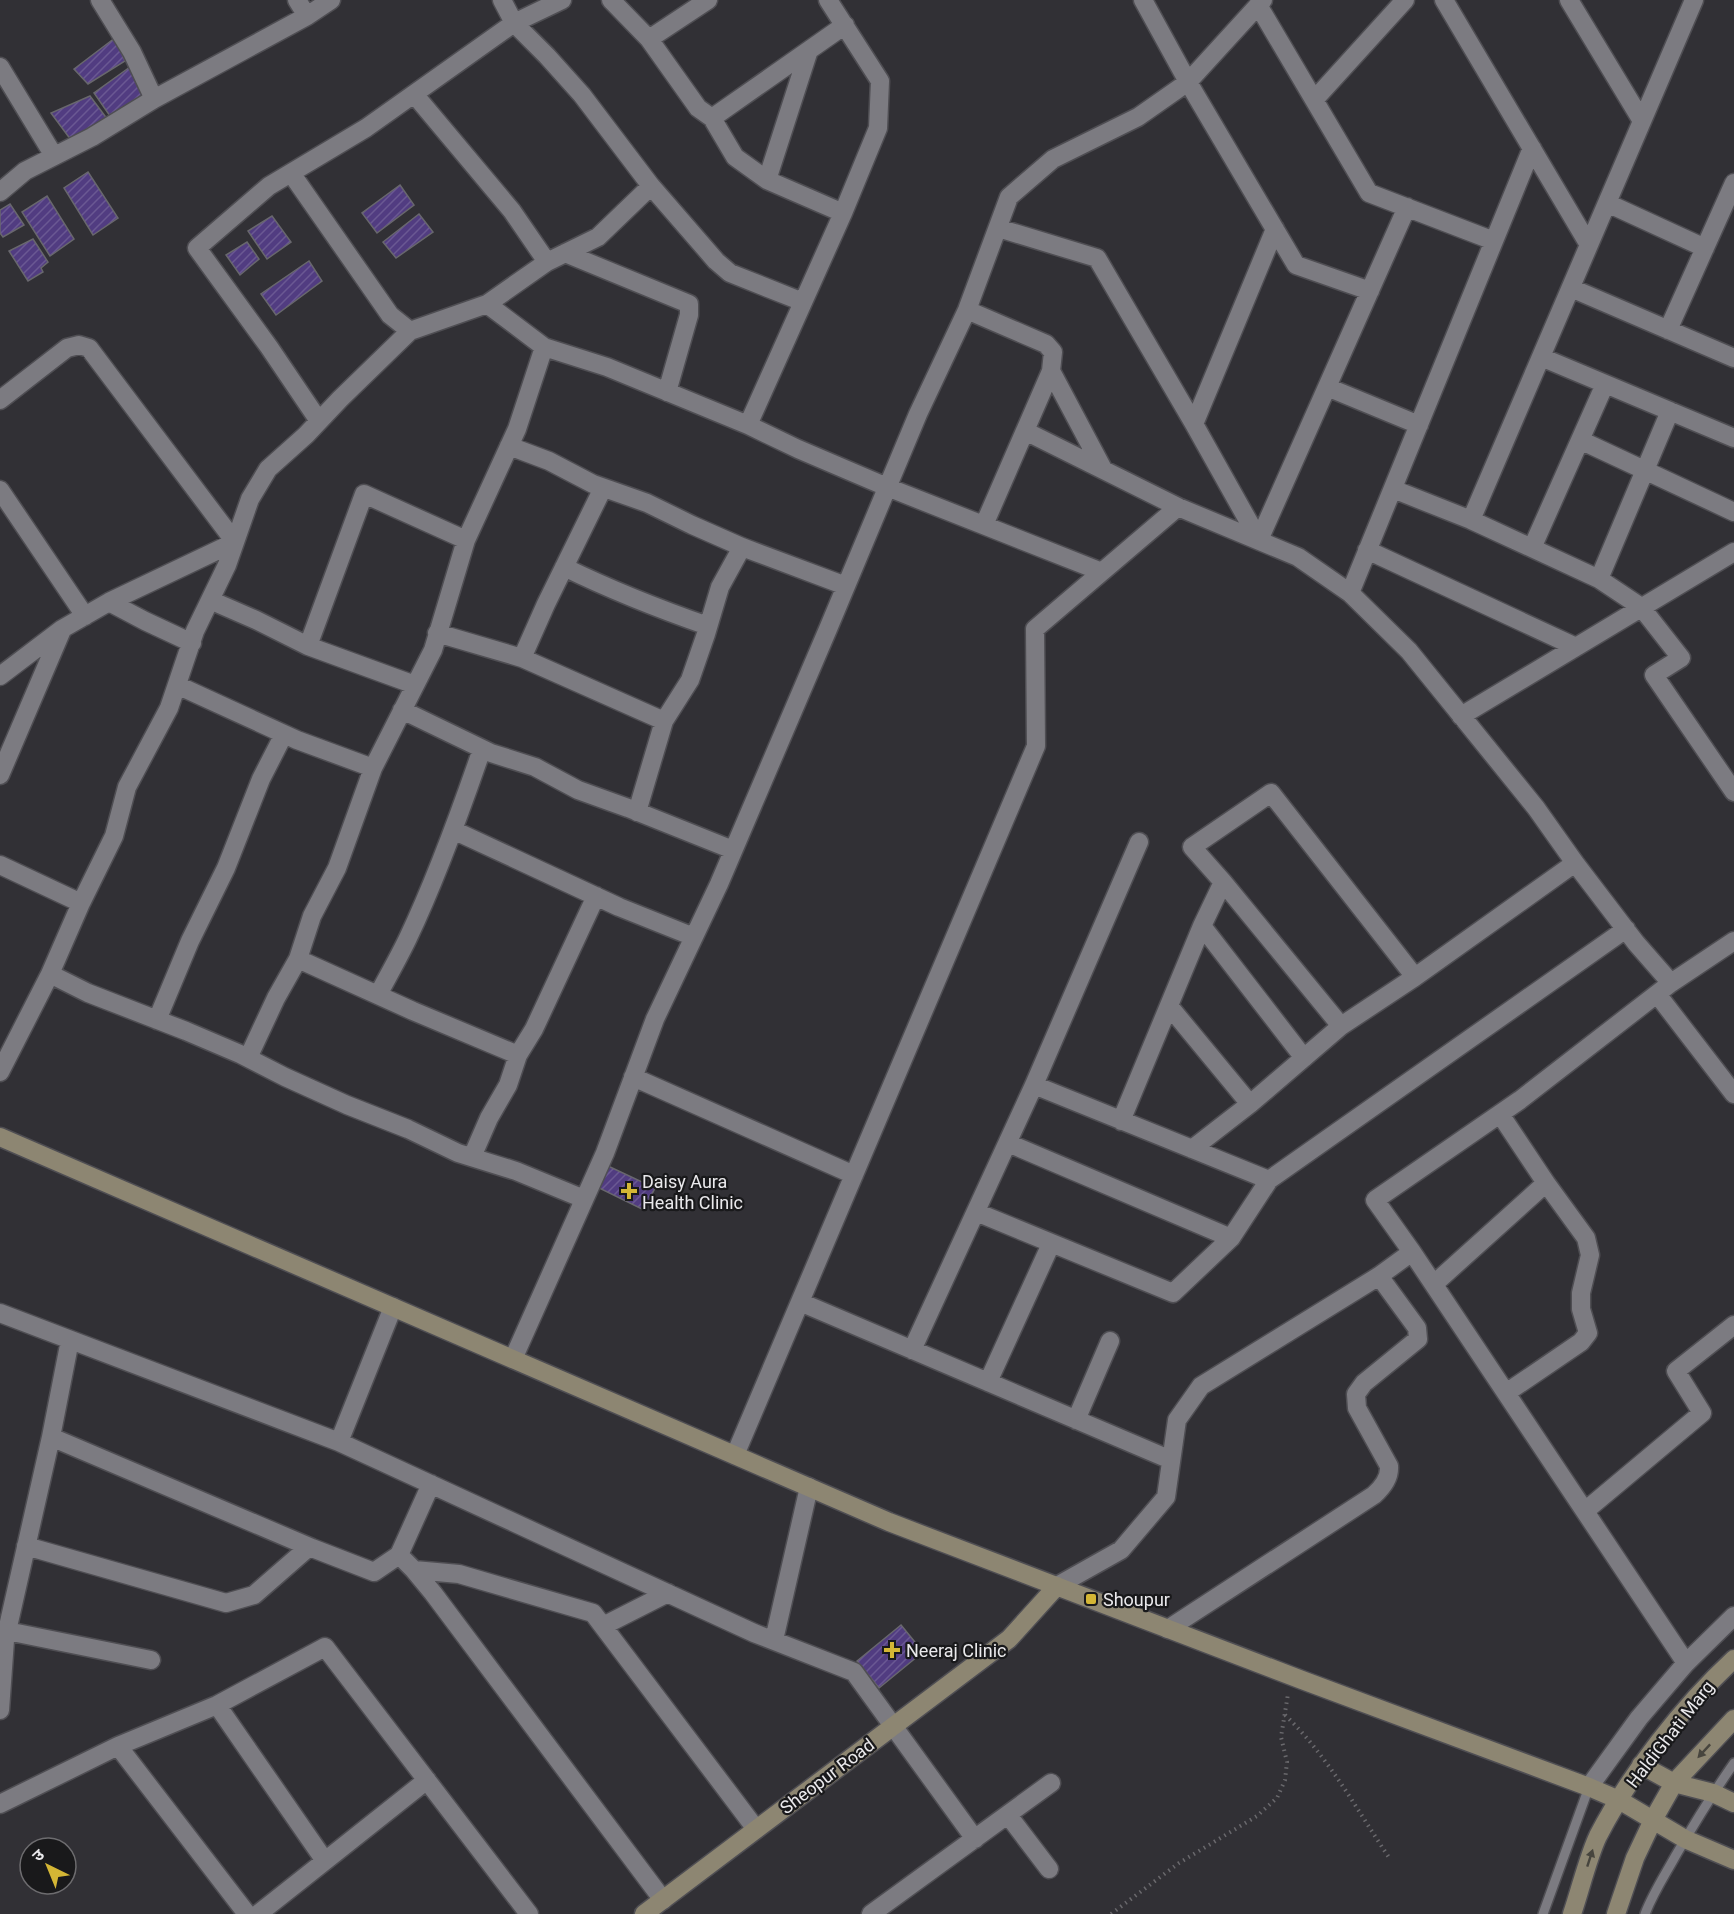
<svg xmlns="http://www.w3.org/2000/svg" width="1734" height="1914" viewBox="0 0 1734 1914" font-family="Roboto,'Noto Sans Devanagari',sans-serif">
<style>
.building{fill:url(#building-hatch);stroke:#68676d;stroke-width:1.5}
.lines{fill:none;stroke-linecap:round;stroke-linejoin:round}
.lane-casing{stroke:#4f4e53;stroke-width:12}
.street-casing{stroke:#4f4e53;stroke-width:21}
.secondary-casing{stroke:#4f4e53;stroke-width:21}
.path{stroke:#6a696d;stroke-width:4;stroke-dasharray:1.5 4.5;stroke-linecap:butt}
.lane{stroke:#7c7b81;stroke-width:9}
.street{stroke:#7c7b81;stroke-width:18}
.secondary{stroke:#8d8672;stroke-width:18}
.oneway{fill:#47453e}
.poi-dot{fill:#d4b635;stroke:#19191b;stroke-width:2}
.labels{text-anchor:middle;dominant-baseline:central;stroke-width:4.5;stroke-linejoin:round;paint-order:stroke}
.poi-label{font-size:18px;fill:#eae9ec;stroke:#19191b;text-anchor:start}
.street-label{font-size:18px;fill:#eae9ec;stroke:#19191b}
</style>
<defs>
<pattern id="building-hatch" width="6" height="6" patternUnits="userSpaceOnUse" patternTransform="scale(1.5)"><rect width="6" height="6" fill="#513c81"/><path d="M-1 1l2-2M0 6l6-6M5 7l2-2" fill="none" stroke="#6a5893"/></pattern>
</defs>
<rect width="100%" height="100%" fill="#313035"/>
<path class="building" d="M115,38L125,61L88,84L74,69Z
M130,67L147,92L110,116L94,93Z
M90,96L108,120L71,140L51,113Z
M88,172L118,218L93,235L64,188Z
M400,185L414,205L377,233L362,213Z
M47,196L74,239L50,256L22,212Z
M10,204L24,225L3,237L0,233V210Z
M419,214L433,232L396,258L383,242Z
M272,216L291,242L267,259L248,231Z
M33,239L48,262L41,268L43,272L28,281L9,251Z
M247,242L259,259L240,275L226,255Z
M309,261L322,281L276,315L261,294Z
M608,1166L655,1188L644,1210L597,1187Z
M901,1625L923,1652L879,1688L857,1661Z"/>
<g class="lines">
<defs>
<path id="lane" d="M1543,1914L1589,1787
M1645,1914C1653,1893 1665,1875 1676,1855C1694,1824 1713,1793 1734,1763"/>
<path id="street" d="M100,0L132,52L154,99
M297,0L307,16
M502,0L514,23L547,56L582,95L651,186L716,261L730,273L803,302
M611,0L649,39L698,108L712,118L735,157L767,180L843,213
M1143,0L1188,82L1296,265L1370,291
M1444,0L1589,245
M1569,0L1642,121
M1258,5L1369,193L1494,241
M649,39L708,0
M0,67L54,156
M414,94L512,211L547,262
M1315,99L1405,0
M712,118L845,25
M291,173L390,315L410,331
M767,180L809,50
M0,192L25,171L92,137L154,99L307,16L331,0
M1607,203L1705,248
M998,228L1097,258L1194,424L1259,540
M565,253L689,304V315L667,392
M1571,288L1734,358
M487,304L544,347L607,367L748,425L798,449L887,487L1102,572
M967,310L1046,344L1053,352L1051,371L984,525
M1668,330L1734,183
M1541,357L1734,438
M1051,371L1103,469
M1327,387L1419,425
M0,400L67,348L79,345L89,348L235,542L109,602
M319,421L269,347L197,248L269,186L366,128L514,23L562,0
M1194,424L1275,229
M748,425L843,213L878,128L880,81L828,0
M1025,431L1178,507L1298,557L1350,593L1409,651L1536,808L1575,863L1636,943L1671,983
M1580,440L1734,512
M509,446L549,461L593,484L647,503L692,525L742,547L846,586
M1393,489L1471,520L1599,579L1641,607L1681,658L1654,675L1734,792
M0,490L85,616
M1471,520L1694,0
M1259,540L1407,207
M1532,548L1605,384
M1367,550L1576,647
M564,567C611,590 659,609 708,626
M1599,579L1670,411
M1350,593L1532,148
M210,600L256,620L308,646L415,685
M437,633L522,658L664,721
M308,646L364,494L466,540
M522,658L546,604L603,488
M0,676L62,629L109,602L145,621L192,643
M177,685L297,740L373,768
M402,710L491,753L535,767L578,790L628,808L733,850
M1461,716L1734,552
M0,775L62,630
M637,812L664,721L690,680L706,634L720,587L742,547
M453,830L619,907L694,937
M0,865L81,903
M1202,926L1304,1058
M298,959L413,1011L518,1055
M50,974L88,993L186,1031L240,1054L285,1077L347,1105L408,1129L458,1153L516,1171L584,1199
M1657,994L1734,1094
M378,995C388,976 399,957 408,938C437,877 460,813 482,749
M1169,1006L1250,1104
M157,1020L190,941L226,868L261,779L284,734
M1341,1026L1223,882L1192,847L1271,793L1415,977
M248,1058L276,998L298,959L312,916L337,868L373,768L433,650L466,540L517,429L544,347
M0,1072L50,974L81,903L114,836L127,787L169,708L195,631L227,565L250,499L268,469L306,435L340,399L410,331L487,304L547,262L598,237L651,186
M633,1077L854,1175
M1034,1085L1269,1180
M1121,1121L1202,926L1223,882
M1008,1143L1231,1238
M1192,1149L1250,1104L1341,1026L1415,977L1575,863
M472,1157L489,1118L508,1085L518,1055L534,1029L596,896
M976,1212L1173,1293L1231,1238L1269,1180L1626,929
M1412,1252L1686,1663
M1434,1284L1546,1183L1500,1114
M800,1302L1171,1460
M0,1313L339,1442L754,1633L854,1672L975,1839
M912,1350L1034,1085L1139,842
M513,1359L605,1153L655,1019L719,884L828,629L918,414L967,310L1009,197L1053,159L1138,117L1188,82L1263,0
M988,1382L1051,1244
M1506,1393L1581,1342L1588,1333L1581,1309V1293L1590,1255L1586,1238L1546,1183
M1076,1420L1110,1341
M51,1437L312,1548L374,1572L399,1555
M339,1442L393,1307
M735,1455L1036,746L1035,629L1178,507
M431,1484L399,1555L414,1570L433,1593L663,1900
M1585,1511L1702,1413L1676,1371L1734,1325
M26,1546L226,1603L254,1595L309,1547
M414,1570L459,1574L593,1613L756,1829
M1057,1586L1121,1550L1166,1497L1177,1420L1201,1386L1379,1276L1412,1252L1375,1200L1520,1100L1671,983L1734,941
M603,1626L668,1593
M1168,1629L1374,1495C1383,1487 1390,1478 1389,1466L1357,1408L1356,1394L1364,1383L1418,1339L1417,1328L1379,1276
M7,1631L151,1660
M774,1640L809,1487
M217,1705L325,1861L258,1914
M0,1710L5,1640L51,1437L70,1340
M118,1746L247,1914
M1589,1787L1639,1718L1686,1663L1734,1616
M0,1804L118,1746L217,1705L325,1647L529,1914
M1008,1815L1049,1869
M325,1861L427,1780
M871,1914L1051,1783"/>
<path id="secondary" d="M0,1137L889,1522L1302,1680L1589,1787L1619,1800L1685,1839L1734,1860
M1641,1765L1674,1783L1713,1793L1734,1803
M644,1914L1009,1639L1057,1586
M1572,1914C1580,1891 1588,1857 1598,1836C1630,1774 1683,1706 1734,1659
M1616,1914L1635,1858L1653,1820L1674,1783L1734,1719"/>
</defs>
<use href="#lane" class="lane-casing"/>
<use href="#street" class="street-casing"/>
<use href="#secondary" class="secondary-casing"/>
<path class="path" d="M1285,1715C1328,1756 1357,1810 1390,1859
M1111,1914L1179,1863L1257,1816L1277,1798L1285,1780L1287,1762L1281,1737L1288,1694"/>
<use href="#lane" class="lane"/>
<use href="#street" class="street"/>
<use href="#secondary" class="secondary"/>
</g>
<defs><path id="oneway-solid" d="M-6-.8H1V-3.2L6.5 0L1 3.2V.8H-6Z" transform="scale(1.5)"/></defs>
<g class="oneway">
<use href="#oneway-solid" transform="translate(1704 1751) rotate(133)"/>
<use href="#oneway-solid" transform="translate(1590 1858) rotate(-72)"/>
</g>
<g class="poi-dot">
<path d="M626 1182h6v6h6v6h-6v6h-6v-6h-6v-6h6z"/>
<rect x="1085" y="1593" width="12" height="12" rx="3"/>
<path d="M889 1641h6v6h6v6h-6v6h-6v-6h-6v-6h6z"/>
</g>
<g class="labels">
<g class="poi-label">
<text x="642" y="1181">Daisy Aura<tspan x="642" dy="21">Health Clinic</tspan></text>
<text x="1103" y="1599">Shoupur</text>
<text x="906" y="1650">Neeraj Clinic</text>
</g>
<g class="street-label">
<text transform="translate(1670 1734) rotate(-52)">HaldiGhati Marg</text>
<text transform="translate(827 1776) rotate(-37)">Sheopur Road</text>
</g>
</g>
<g transform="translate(48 1866) rotate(317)"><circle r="28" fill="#19191b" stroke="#6d6c6f" stroke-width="1.5"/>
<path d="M0-4.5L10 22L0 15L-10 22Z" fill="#d4b635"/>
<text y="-9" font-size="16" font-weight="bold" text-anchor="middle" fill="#eae9ec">उ</text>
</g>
</svg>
